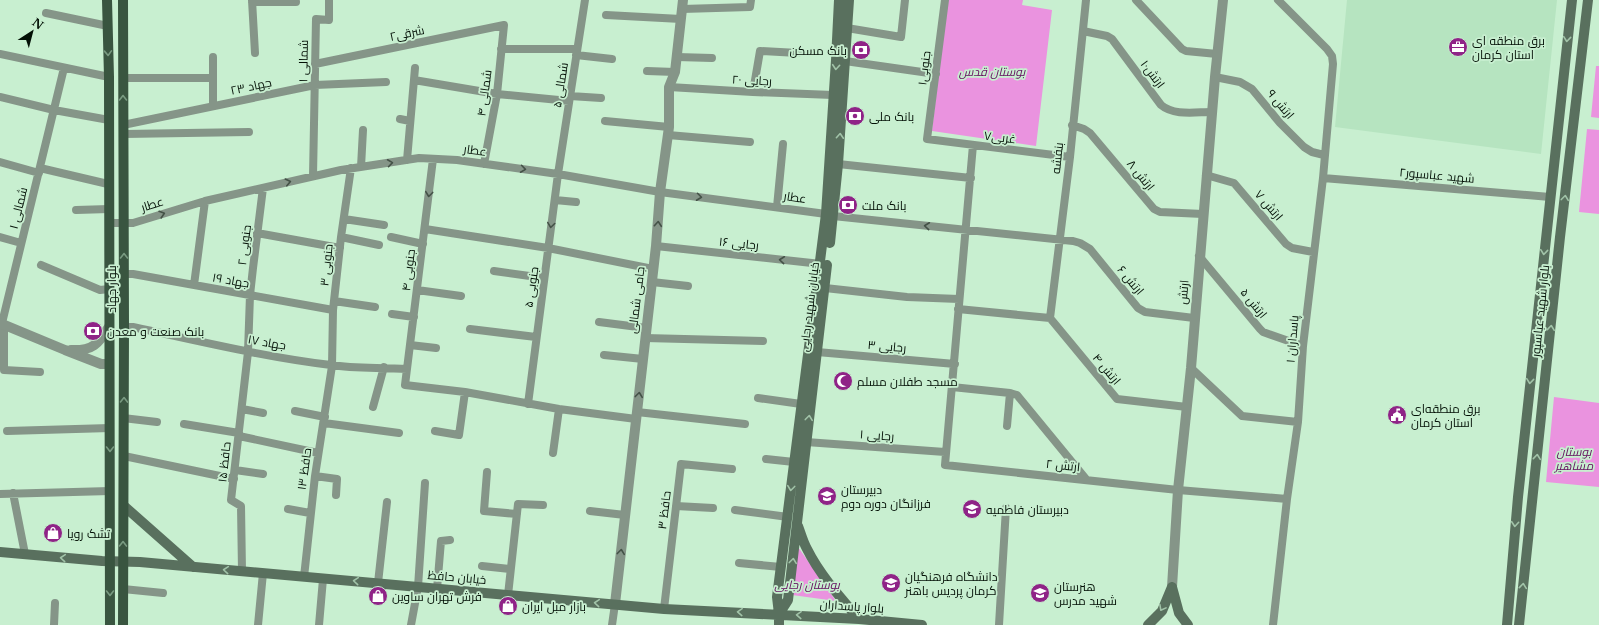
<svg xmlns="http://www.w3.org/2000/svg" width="1599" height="625" viewBox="0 0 1599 625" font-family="'Libre Baskerville',Cairo,serif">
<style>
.built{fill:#b6e4c0}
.green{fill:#ea93df}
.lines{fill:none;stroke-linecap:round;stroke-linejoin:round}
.minor{stroke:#859588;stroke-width:8}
.tertiary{stroke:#859588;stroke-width:10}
.secondary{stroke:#59705e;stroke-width:10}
.primary{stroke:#395540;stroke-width:10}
.oneway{stroke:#a1c3a8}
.oneway2{stroke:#799a81}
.oneway3{stroke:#445247}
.labels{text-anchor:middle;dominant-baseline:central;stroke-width:3.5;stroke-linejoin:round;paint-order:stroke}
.street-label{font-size:12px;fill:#031006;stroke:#c8efd0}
.poi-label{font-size:12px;fill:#031006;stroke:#c8efd0;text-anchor:start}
.park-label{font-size:12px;font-style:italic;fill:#650f5f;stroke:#c8efd0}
</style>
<rect width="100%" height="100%" fill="#c8efd0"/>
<path class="built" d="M1347,0H1557L1541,154L1335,127Z"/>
<path class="green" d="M947,0H1023L1022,5L1052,10L1036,146L932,131Z
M1596,66H1599V118L1591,117Z
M1587,129L1599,130V214L1579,212Z
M1554,397L1599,403V487L1546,482Z
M798,547L836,601L792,595Z"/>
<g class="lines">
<path class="minor" d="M252,0L255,53
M945,0L927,139L1070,157
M1136,0L1182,49L1186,51L1217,54
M252,2H296
M682,9L750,7L751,0
M46,13L108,26
M606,15L681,19
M847,28L901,37L905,0
M1083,31L1107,36L1112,39L1161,105C1174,116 1195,112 1212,112
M501,49H577
M0,54L109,77
M576,55L612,59
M213,57V106
M677,57L712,58
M845,61L936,74
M315,64L504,25L497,94L484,164
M647,71L675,72
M1215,77L1240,82L1252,89L1280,123L1304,147L1312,152L1324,155
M123,78H213
M414,80L497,94L569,101
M669,87L753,92L833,95
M753,92L760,51L798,53
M570,96L601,98
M0,97L54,110L109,120
M400,119L410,121
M605,121L669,127
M123,125L315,85L386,82
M1072,125L1084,129L1090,133L1154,209L1160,212L1203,214
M124,134L249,132
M668,135L750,142
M973,145L945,465L1178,490L1287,499
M433,159L405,385L465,392L559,409L636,419
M407,160L415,68
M0,162L39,173
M838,164L971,178
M361,167L363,130
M40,168L108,184
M1206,175L1234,183L1286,244L1292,248L1313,252
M313,176L316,19L329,20V0
M1323,178L1550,197
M555,200L576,202
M777,207L783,144
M76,210L109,209
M833,216L1073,241L1080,243L1090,249L1138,308L1145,312L1194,318
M344,219L384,225
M109,223H133L205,201L341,170L419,158L457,160L558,174L660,192L826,214
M425,229L548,248L653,269
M257,233L340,248
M0,237L21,243
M341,237L379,245
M391,237L423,244
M656,246L821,264
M1199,256L1260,329L1263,332L1303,346
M41,265L100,290L109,289
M494,271L544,278
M124,274H133L333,310
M652,282L688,286
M194,285L205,201
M825,288L907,297L959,299
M417,290L461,296
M334,301L375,307
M958,309L1050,318
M392,314L414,317
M1050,318L1070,157L1086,0
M1050,318L1117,399L1187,407
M599,322L646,328
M2,323L64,68
M4,324V370L40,372
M124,327H133C199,341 264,357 331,365C356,369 381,367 407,369
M470,329L536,337
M645,338L763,341
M410,345L436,348
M817,352L955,364
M604,355L643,359
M1191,368L1242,416L1298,422
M952,387L1010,393L1017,395L1086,479
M758,398L801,404
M528,404L558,174L585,0
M373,407L384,367
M242,409L263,413
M295,411L325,417
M637,412L745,424
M123,418L157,422
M324,423L399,433
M184,424L239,433
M1007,426L1010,393
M7,431L110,428
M435,431L459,435L465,392
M239,436L318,453
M806,442L945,452
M553,453L559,409
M124,456L234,479
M766,459L794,462
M235,470L263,474
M487,472L484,511L517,514
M315,476L337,479L336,495
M13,493L25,554
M0,494L110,491
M676,506L713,508
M288,509L310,513
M735,510L788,517
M590,511L625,515
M739,563L781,567
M482,566L510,569
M242,571L241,506L231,500L248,352L250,295L253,268L263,188
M304,577L315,476L332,366L333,310L341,237L351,168
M378,583L387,502
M123,589L163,593
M437,589L441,541L450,540
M508,595L518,504L543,505
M664,609L681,464L732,469
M54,625L55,603
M258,625L263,573
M319,625L323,579
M411,625L418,587L425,483
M612,625L615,604
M999,625L1006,508
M1273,625L1287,499L1298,422L1303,346L1323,178L1333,64L1332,56L1327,49L1278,0"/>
<path class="tertiary" d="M0,323L65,350L101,364H109
M71,350C93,351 98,344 109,327
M1172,587L1178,490L1191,368L1215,77L1223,0
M615,604L656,246L660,192L669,127V87L675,72L683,0"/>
<path class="secondary" d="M830,243L838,164L849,0
M124,506L193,567
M798,526C801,534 803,542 807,549C820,575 840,597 859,619
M0,552L102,561L140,562L664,609L859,619L922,625
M1172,587L1179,613L1188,625
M779,614L788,600L827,265
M779,625V614L777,597L826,214L836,60L839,0
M1148,625L1162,611L1172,587
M1507,625L1518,497L1572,0
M1519,625L1560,237L1588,0"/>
<path class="primary" d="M107,0L109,77L110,625
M123,0L124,327L123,625"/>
</g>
<defs><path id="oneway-chevron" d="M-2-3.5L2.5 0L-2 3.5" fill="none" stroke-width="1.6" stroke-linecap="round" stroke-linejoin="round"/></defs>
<g class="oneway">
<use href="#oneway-chevron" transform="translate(1567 39) rotate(96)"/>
<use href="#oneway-chevron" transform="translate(836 67) rotate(95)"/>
<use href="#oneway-chevron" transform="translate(840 136) rotate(-86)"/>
<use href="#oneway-chevron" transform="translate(1565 198) rotate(-83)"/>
<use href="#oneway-chevron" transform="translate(1544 252) rotate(96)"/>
<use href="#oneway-chevron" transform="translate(1551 328) rotate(-84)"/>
<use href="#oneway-chevron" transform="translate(1530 381) rotate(96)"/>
<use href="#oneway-chevron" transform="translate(809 418) rotate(-83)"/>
<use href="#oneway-chevron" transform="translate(1537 457) rotate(-84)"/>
<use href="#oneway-chevron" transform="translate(791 488) rotate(97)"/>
<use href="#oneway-chevron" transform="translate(1515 524) rotate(95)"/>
<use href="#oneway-chevron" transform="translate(63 558) rotate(-175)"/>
<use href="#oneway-chevron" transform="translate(793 561) rotate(-83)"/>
<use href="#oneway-chevron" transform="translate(226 570) rotate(-175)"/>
<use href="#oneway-chevron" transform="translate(356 581) rotate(-175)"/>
<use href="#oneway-chevron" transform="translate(1523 586) rotate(-84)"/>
<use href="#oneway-chevron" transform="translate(597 603) rotate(-175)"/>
<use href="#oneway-chevron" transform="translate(1162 608) rotate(118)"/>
<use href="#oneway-chevron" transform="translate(740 612) rotate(-177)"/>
<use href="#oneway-chevron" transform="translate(799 615) rotate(-177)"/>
</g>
<g class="oneway2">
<use href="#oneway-chevron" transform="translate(108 53) rotate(88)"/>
<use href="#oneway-chevron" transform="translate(123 98) rotate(-90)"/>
<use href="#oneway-chevron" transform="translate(124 256) rotate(-90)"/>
<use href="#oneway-chevron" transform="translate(124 400) rotate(-89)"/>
<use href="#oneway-chevron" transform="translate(110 449) rotate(90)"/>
<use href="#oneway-chevron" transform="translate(123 544) rotate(-89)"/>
<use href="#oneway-chevron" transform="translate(110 593) rotate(90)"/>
</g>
<g class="oneway3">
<use href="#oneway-chevron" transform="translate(390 163) rotate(-8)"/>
<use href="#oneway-chevron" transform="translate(523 169) rotate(8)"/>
<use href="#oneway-chevron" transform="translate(288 182) rotate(-13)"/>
<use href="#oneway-chevron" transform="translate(429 194) rotate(97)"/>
<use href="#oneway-chevron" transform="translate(699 197) rotate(7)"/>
<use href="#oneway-chevron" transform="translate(162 214) rotate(-17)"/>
<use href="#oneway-chevron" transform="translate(658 224) rotate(-85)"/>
<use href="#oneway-chevron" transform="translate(551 225) rotate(98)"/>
<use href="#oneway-chevron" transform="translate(927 226) rotate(-174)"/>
<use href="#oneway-chevron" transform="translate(782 260) rotate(-174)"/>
<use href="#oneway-chevron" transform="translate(639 395) rotate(-83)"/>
<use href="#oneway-chevron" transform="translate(621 552) rotate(-83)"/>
</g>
<defs>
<symbol id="office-disc" viewBox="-11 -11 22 22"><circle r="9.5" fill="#8f2387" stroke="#c8efd0"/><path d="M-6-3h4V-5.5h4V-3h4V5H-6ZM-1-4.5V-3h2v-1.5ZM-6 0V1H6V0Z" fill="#fff"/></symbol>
<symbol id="bank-disc" viewBox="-11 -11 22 22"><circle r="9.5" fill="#8f2387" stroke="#c8efd0"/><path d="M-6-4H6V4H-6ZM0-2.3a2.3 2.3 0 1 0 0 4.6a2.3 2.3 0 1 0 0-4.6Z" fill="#fff"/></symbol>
<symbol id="mosque-disc" viewBox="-11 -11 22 22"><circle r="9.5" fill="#8f2387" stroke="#c8efd0"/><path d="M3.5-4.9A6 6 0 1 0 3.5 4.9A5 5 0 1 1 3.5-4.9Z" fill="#fff"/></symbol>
<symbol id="civic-disc" viewBox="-11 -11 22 22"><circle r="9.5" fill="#8f2387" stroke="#c8efd0"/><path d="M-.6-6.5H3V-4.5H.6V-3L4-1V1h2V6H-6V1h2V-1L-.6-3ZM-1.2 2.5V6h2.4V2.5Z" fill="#fff"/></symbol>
<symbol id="school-disc" viewBox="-11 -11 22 22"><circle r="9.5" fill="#8f2387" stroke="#c8efd0"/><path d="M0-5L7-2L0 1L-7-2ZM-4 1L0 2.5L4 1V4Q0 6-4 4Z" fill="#fff"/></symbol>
<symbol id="shop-disc" viewBox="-11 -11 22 22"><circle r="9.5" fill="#8f2387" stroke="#c8efd0"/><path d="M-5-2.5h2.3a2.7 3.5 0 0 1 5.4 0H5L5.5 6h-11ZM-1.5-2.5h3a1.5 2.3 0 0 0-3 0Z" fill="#fff"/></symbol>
<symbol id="university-disc" viewBox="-11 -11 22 22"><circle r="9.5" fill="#8f2387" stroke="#c8efd0"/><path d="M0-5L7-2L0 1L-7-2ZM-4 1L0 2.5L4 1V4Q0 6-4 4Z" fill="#fff"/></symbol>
</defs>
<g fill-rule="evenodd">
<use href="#office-disc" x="1447" y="36" width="22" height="22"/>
<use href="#bank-disc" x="850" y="39" width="22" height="22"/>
<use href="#bank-disc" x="844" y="105" width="22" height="22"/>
<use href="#bank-disc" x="837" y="194" width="22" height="22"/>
<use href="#bank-disc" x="82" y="320" width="22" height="22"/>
<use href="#mosque-disc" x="832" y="370" width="22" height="22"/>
<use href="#civic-disc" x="1386" y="404" width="22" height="22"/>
<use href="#school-disc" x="816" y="485" width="22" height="22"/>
<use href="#school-disc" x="961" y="498" width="22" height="22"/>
<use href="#shop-disc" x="42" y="522" width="22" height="22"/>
<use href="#university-disc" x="880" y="572" width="22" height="22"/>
<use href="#school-disc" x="1029" y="582" width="22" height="22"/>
<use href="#shop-disc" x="367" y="585" width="22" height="22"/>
<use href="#shop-disc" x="497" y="595" width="22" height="22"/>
</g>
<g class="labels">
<g class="street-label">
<text transform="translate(407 33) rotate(-12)">شرقی۲</text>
<text transform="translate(303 61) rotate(-89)">شمالی ۱</text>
<text transform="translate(924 68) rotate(-83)">جنوبی۱</text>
<text transform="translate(1153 74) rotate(53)">ارتش۱۰</text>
<text transform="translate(752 80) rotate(3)">رجایی ۲۰</text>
<text transform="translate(560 85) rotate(-81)">شمالی ۵</text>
<text transform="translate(251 86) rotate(-12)">جهاد ۲۳</text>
<text transform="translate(484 93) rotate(-82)">شمالی ۴</text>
<text transform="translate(1281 104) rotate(50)">ارتش ۹</text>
<text transform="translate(1000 137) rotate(7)">غربی۷</text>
<text transform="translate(475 150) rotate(8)">عطار</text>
<text transform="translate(1057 158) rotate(-84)">بنفشه</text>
<text transform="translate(1141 175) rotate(51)">ارتش ۸</text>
<text transform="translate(1437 175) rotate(5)">شهید عباسپور۲</text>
<text transform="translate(795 197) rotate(9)">عطار</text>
<text transform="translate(152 204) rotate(-17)">عطار</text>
<text transform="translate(1269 205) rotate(49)">ارتش ۷</text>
<text transform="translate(18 208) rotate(-76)">شمالی ۱</text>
<text transform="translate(739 243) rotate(6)">رجایی ۱۶</text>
<text transform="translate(244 245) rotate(-83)">جنوبی ۲</text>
<text transform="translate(326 265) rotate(-84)">جنوبی ۳</text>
<text transform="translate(408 270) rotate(-83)">جنوبی ۴</text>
<text transform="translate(231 280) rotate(10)">جهاد ۱۹</text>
<text transform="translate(1131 280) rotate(50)">ارتش ۶</text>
<text transform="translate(531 287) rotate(-82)">جنوبی ۵</text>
<text transform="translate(111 289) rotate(-90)">بلوار جهاد</text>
<text transform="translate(1183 292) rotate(-85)">ارتش</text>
<text transform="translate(636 300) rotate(-83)">جامی شمالی</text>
<text transform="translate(1254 303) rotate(51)">ارتش ۵</text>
<text transform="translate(809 307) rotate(-83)">خیابان شهید رجایی</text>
<text transform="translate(1540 311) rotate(-84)">بلوار شهید عباسپور</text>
<text transform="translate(1292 339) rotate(-85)">پاسداران ۱</text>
<text transform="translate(267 342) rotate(10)">جهاد ۱۷</text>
<text transform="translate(887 346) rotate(5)">رجایی ۳</text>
<text transform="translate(1107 369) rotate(50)">ارتش ۴</text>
<text transform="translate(877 435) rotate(4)">رجایی ۱</text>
<text transform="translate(224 462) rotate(-84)">حافظ ۱۵</text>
<text transform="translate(1063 465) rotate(6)">ارتش ۲</text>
<text transform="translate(304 469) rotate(-82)">حافظ ۱۳</text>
<text transform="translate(664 510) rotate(-83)">حافظ ۳</text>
<text transform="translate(457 577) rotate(5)">خیابان حافظ</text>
<text transform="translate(852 606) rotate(4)">بلوار پاسداران</text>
</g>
<g class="poi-label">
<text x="1472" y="40">برق منطقه ای<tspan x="1472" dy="14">استان کرمان</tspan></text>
<text x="847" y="50" text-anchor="end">بانک مسکن</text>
<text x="869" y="116">بانک ملی</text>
<text x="862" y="205">بانک ملت</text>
<text x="107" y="331">بانک صنعت و معدن</text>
<text x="857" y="381">مسجد طفلان مسلم</text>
<text x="1411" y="408">برق منطقه‌ای<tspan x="1411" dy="14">استان کرمان</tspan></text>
<text x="841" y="489">دبیرستان<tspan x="841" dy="14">فرزانگان دوره دوم</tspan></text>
<text x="986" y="509">دبیرستان فاطمیه</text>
<text x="67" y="533">تشک رویا</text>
<text x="905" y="576">دانشگاه فرهنگیان<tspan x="905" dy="14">کرمان پردیس باهنر</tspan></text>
<text x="1054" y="586">هنرستان<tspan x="1054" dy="14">شهید مدرس</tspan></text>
<text x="392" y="596">فرش تهران ساوین</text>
<text x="522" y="606">بازار مبل ایران</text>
</g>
<g class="park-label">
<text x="992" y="71">بوستان قدس</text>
<text x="1574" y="451">بوستان<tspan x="1574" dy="14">مشاهیر</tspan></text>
<text x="807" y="584">بوستان رجایی</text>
</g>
</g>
<g transform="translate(32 32) rotate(36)" stroke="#c8efd0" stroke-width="3" paint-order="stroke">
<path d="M0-3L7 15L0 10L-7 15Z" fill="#031006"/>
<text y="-6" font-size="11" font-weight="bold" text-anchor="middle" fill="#031006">N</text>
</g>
</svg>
